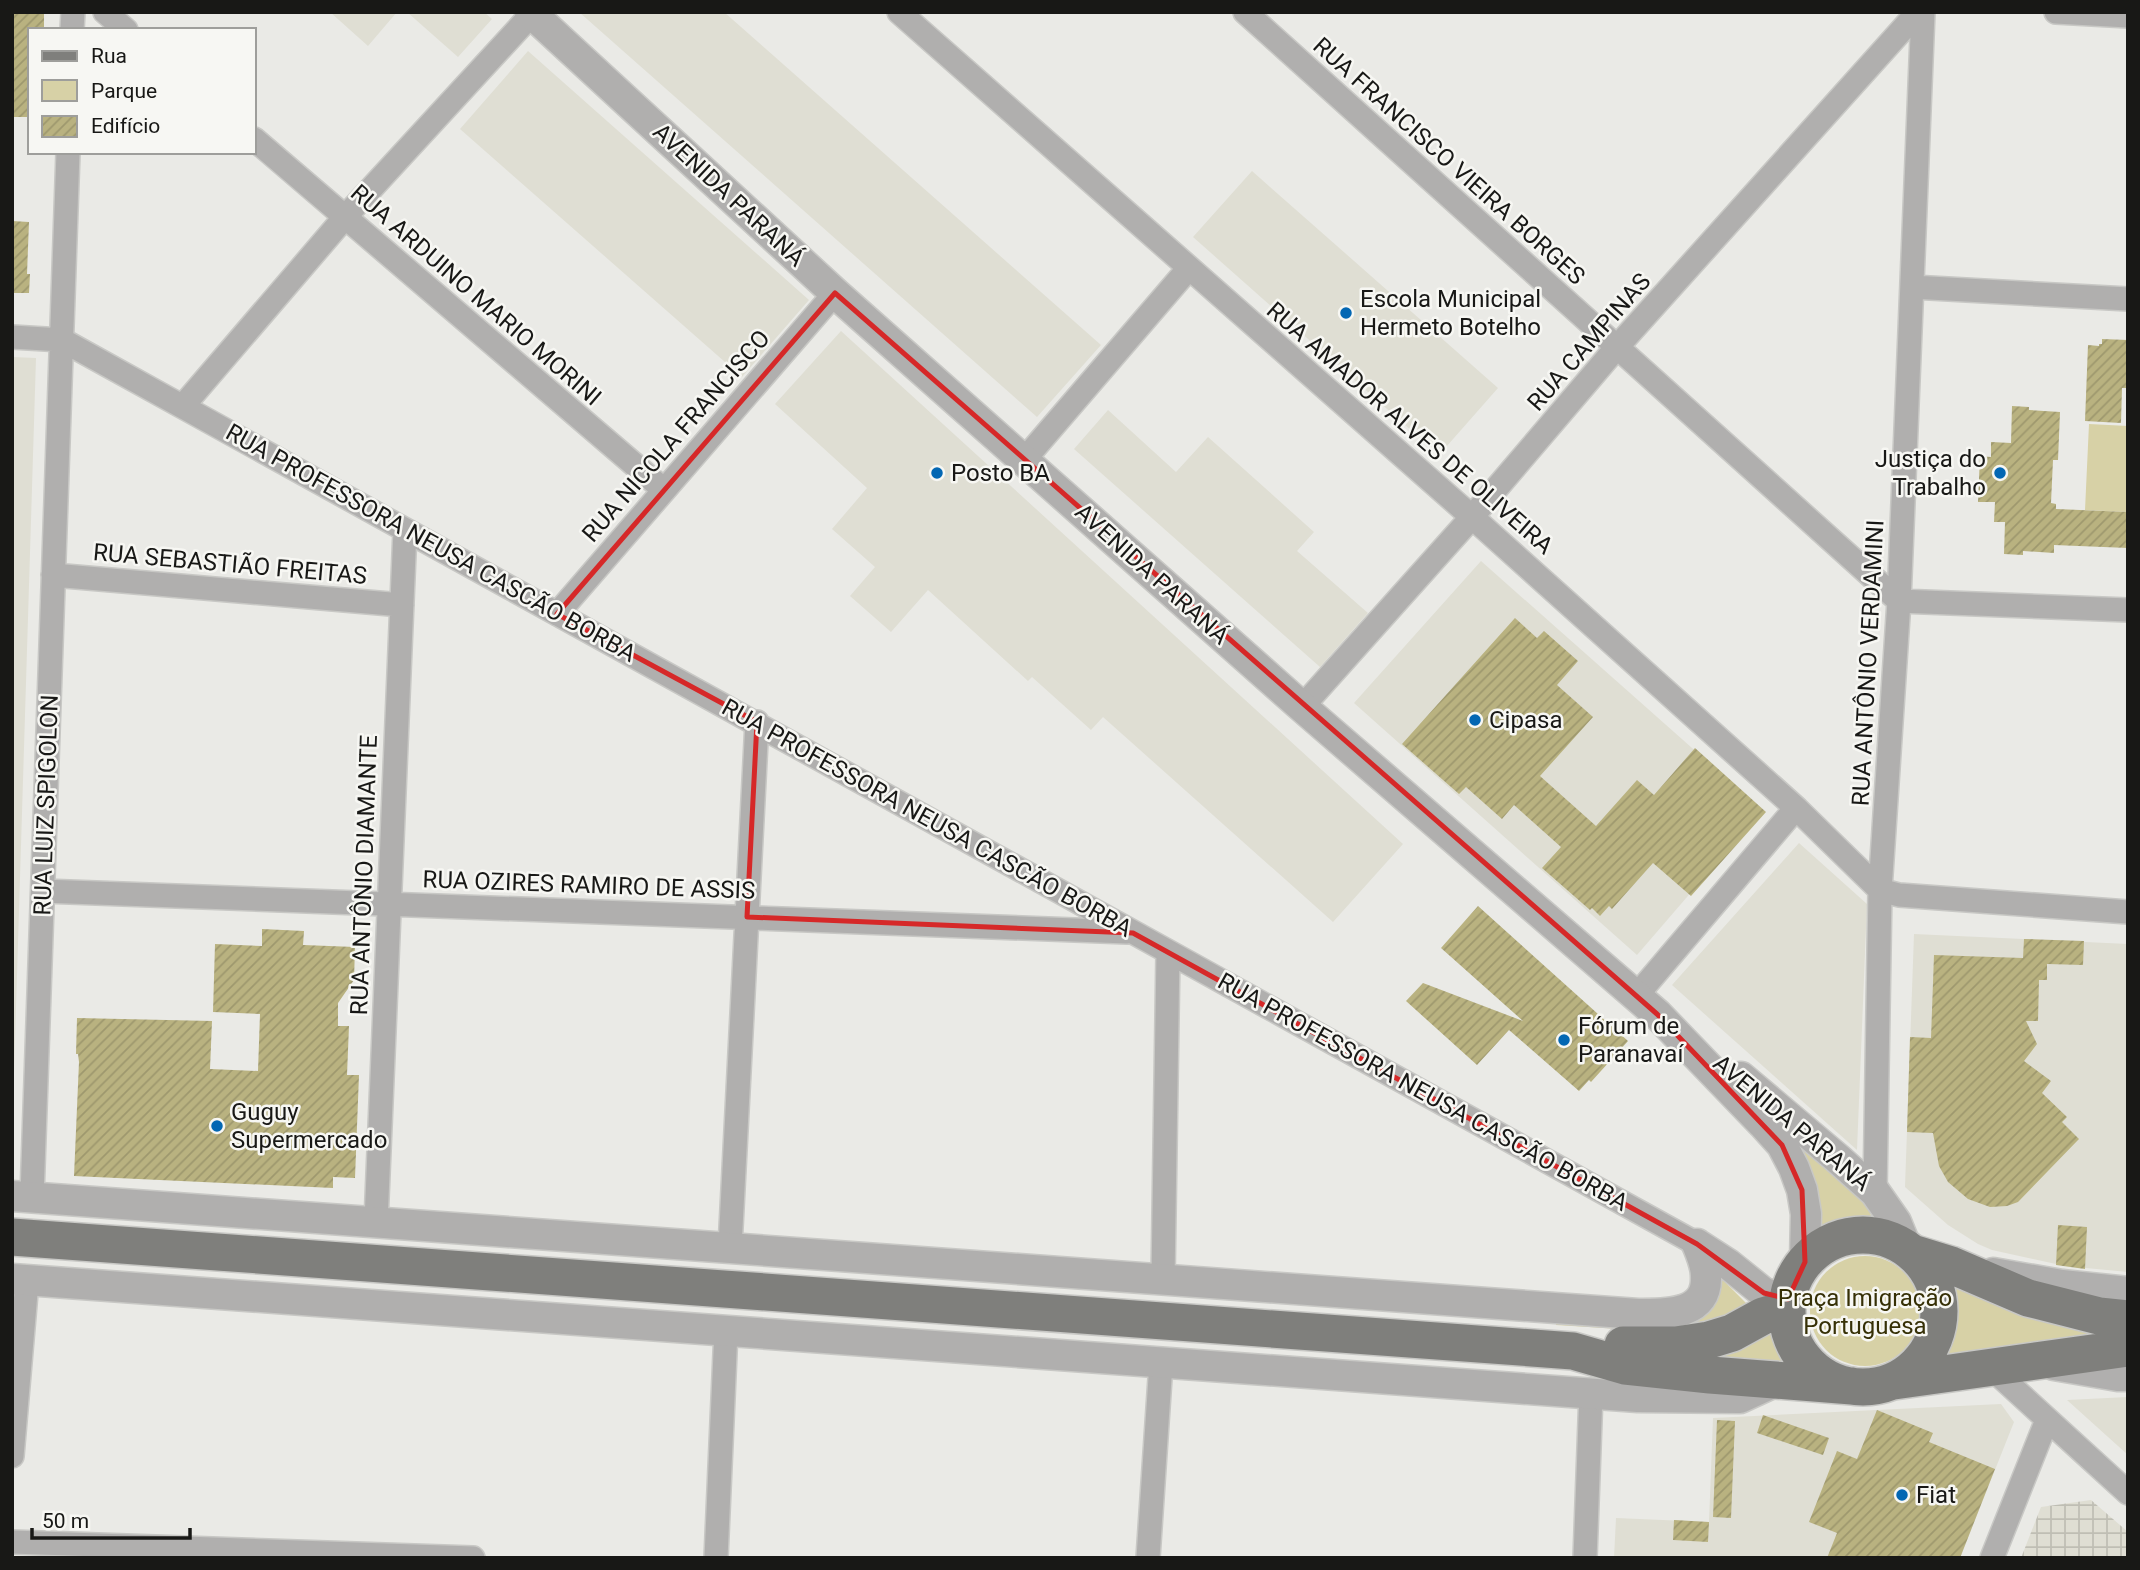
<svg xmlns="http://www.w3.org/2000/svg" width="2140" height="1570" viewBox="0 0 2140 1570" font-family="Roboto,sans-serif">
<style>
.built{fill:#dfded3}
.industrial{fill:url(#industrial-grid)}
.green{fill:#d7d1a6}
.building{fill:url(#building-hatch)}
.lines{fill:none;stroke-linecap:round;stroke-linejoin:round}
.minor-casing{stroke:#c8c8c5;stroke-width:26}
.tertiary-casing{stroke:#c8c8c5;stroke-width:33}
.primary-casing{stroke:#c8c8c5;stroke-width:40}
.minor{stroke:#b0afae;stroke-width:23}
.tertiary{stroke:#b0afae;stroke-width:30}
.primary{stroke:#7f7f7c;stroke-width:37}
.marked{fill:none;stroke:#d62828;stroke-width:5;stroke-linejoin:round}
.poi-dot{fill:#0367b3;stroke:#f7f7f3;stroke-width:2.5}
.labels{text-anchor:middle;dominant-baseline:central;stroke-width:5;stroke-linejoin:round;paint-order:stroke}
.street-label{font-size:24px;fill:#181816;stroke:#f7f7f3}
.poi-label{font-size:24px;fill:#181816;stroke:#f7f7f3;text-anchor:start}
.park-label{font-size:24px;fill:#363006;stroke:#f7f7f3}
</style>
<defs>
<pattern id="industrial-grid" width="8" height="8" patternUnits="userSpaceOnUse" patternTransform="scale(1.75)"><rect width="8" height="8" fill="#dfded3"/><path d="M0 4h8M4 0v8" fill="none" stroke="#bfbeb4"/></pattern>
<pattern id="building-hatch" width="6" height="6" patternUnits="userSpaceOnUse" patternTransform="scale(1.75)"><rect width="6" height="6" fill="#b9b280"/><path d="M-1 1l2-2M0 6l6-6M5 7l2-2" fill="none" stroke="#9e986e"/></pattern>
</defs>
<rect width="100%" height="100%" fill="#eaeae6"/>
<path class="built" d="M330,12H397L368,46Z
M407,12H484L492,19L458,57Z
M579,12H724L1101,345L1037,417Z
M528,51L809,300L742,377L460,129Z
M1252,171L1498,388L1439,455L1193,237Z
M841,331L1403,844L1333,922L1103,717L1091,730L1032,677L1028,681L928,590L891,632L850,596L875,567L832,529L867,488L775,404Z
M12,357L36,358L12,1138Z
M1108,410L1176,472L1208,437L1314,532L1297,551L1368,613L1320,667L1074,449Z
M1481,561L1762,810L1637,955L1354,703Z
M1799,843L1867,904L1857,1150L1672,985Z
M1914,934L2128,944V1272L2065,1266L1992,1250L1978,1244L1948,1225L1905,1187Z
M2128,1397V1455L2067,1400Z
M2001,1404L2014,1422L1960,1558H1614L1616,1518L1709,1522L1713,1418Z"/>
<path class="industrial" d="M2091,1500L2128,1532V1558H2021L2041,1507Z"/>
<path class="green" d="M2089,424L2128,426V512L2085,510Z
M1773,1115L1859,1197C1864,1203 1872,1210 1871,1219L1834,1226L1818,1233Z
M1810 1311a55 55 0 1 1 110 0a55 55 0 1 1-110 0Z
M1723,1280L1752,1309L1739,1320L1652,1331L1556,1325L1557,1317L1664,1325Z
M1950,1283L2128,1330L1944,1358L1943,1355C1952,1327 1955,1312 1950,1283Z
M1775,1331L1784,1354L1794,1367L1666,1356Z"/>
<path class="building" d="M12,12H44V30H30L27,117H12Z
M12,221L29,222L27,274H30L29,293H12Z
M2102,339L2128,340L2126,388H2122L2121,423L2085,421L2088,345L2099,346V344H2102Z
M2012,406L2029,407V410L2060,412L2058,460H2053L2051,503L2056,504V509L2128,512V548L2054,545V553L2023,551V555L2004,554L2005,522H1994L1995,502H1978L1980,456L1991,457V442L2011,443Z
M1515,618L1537,638L1544,631L1578,661L1557,685L1593,717L1540,776L1596,826L1637,780L1654,795L1695,748L1766,812L1691,896L1653,863L1612,909L1609,906L1600,916L1592,908L1590,910L1542,868L1561,847L1514,805L1502,819L1466,787L1459,794L1402,744Z
M1478,906L1628,1041L1591,1082L1589,1080L1579,1091L1509,1030L1477,1065L1406,1001L1423,983L1523,1021L1441,948Z
M262,929L304,931L303,945L355,947L354,980L338,1003V1026H349L347,1075H359L355,1178L333,1177V1188L74,1176L79,1062L78,1054H76L77,1018L212,1021L210,1069L258,1071L260,1014L213,1012L215,944L262,946Z
M2024,939L2084,941L2083,965L2047,964V980H2039L2038,1021H2026L2037,1044L2024,1061L2051,1081L2042,1093L2067,1117L2062,1122L2079,1139L2018,1202L2007,1206L1990,1207L1968,1199L1948,1182L1939,1166L1933,1133L1907,1132L1910,1037L1931,1038L1934,955L2023,958Z
M2058,1225L2087,1227L2085,1269L2056,1265Z
M1877,1410L1933,1433L1929,1442L1995,1469L1960,1558H1827L1837,1533L1809,1522L1837,1451L1857,1459Z
M1763,1415L1829,1438L1823,1455L1757,1433Z
M1717,1420L1735,1421L1731,1518L1713,1517Z
M1674,1520L1709,1522L1708,1542L1673,1540Z"/>
<g class="lines">
<defs>
<path id="minor" d="M105,12L126,30
M899,12L1472,517L1796,808L1880,890L1899,895L2128,912
M1245,12L1899,601L2128,610
M2056,12L2128,16
M72,30L73,12
M254,139L664,490
M1912,287L2128,299
M12,337L62,340L1697,1244
M183,406L345,217L532,14
M1024,460L1189,268
M53,575L402,605
M557,614L835,293
M1302,707L1472,517L1617,347L1918,12
M43,891L1127,932
M1637,995L1796,808
M1875,1192L1880,890L1899,601L1923,12
M32,1196L68,152
M376,1222L405,530
M730,1247L757,722
M1163,1279L1168,952
M1989,1366L2128,1493
M12,1456L27,1281
M12,1542L473,1558
M716,1558L726,1330
M1148,1558L1161,1363
M1585,1558L1591,1393
M1992,1558L2047,1420"/>
<path id="tertiary" d="M530,12L835,293L1302,707L1657,1014L1763,1124L1782,1145L1794,1168L1802,1190L1806,1214L1805,1262
M1741,1077L1837,1158L1875,1192L1896,1222L1907,1249
M12,1196L1638,1314C1665,1314 1708,1316 1706,1276C1706,1265 1701,1254 1697,1244
M1697,1244L1728,1264L1764,1293L1788,1299
M1993,1273L2062,1285L2128,1292
M12,1279L1638,1397L1740,1398L1779,1380
M2054,1365L2118,1376H2128"/>
<path id="primary" d="M1787 1311a76 76 0 1 1 152 0a76 76 0 1 1-152 0Z
M12,1237L1573,1351L1625,1366L1710,1375L1852,1386
M1912,1253L1951,1265L2028,1298L2099,1316L2128,1319
M1623,1345H1676L1709,1340L1732,1333L1763,1316L1787,1309
M1894,1381L2128,1348"/>
</defs>
<use href="#minor" class="minor-casing"/>
<use href="#tertiary" class="tertiary-casing"/>
<use href="#primary" class="primary-casing"/>
<use href="#minor" class="minor"/>
<use href="#tertiary" class="tertiary"/>
<use href="#primary" class="primary"/>
</g>
<path class="marked" d="M835,293L1657,1014L1782,1145L1802,1190L1805,1262L1788,1299L1764,1293L1697,1244L1133,933L747,917L757,722L557,614Z"/>
<g class="poi-dot">
<circle cx="1346" cy="313" r="7"/>
<circle cx="937" cy="473" r="7"/>
<circle cx="2000" cy="473" r="7"/>
<circle cx="1475" cy="720" r="7"/>
<circle cx="1564" cy="1040" r="7"/>
<circle cx="217" cy="1126" r="7"/>
<circle cx="1902" cy="1495" r="7"/>
</g>
<g class="labels">
<g class="street-label">
<text transform="translate(1449 161) rotate(42)">RUA FRANCISCO VIEIRA BORGES</text>
<text transform="translate(729 195) rotate(43)">AVENIDA PARANÁ</text>
<text transform="translate(476 295) rotate(41)">RUA ARDUINO MARIO MORINI</text>
<text transform="translate(1589 342) rotate(-49)">RUA CAMPINAS</text>
<text transform="translate(1410 428) rotate(41)">RUA AMADOR ALVES DE OLIVEIRA</text>
<text transform="translate(676 436) rotate(-49)">RUA NICOLA FRANCISCO</text>
<text transform="translate(431 543) rotate(29)">RUA PROFESSORA NEUSA CASCÃO BORBA</text>
<text transform="translate(230 564) rotate(5)">RUA SEBASTIÃO FREITAS</text>
<text transform="translate(1152 574) rotate(42)">AVENIDA PARANÁ</text>
<text transform="translate(1868 663) rotate(-87)">RUA ANTÔNIO VERDAMINI</text>
<text transform="translate(46 805) rotate(-88)">RUA LUIZ SPIGOLON</text>
<text transform="translate(927 818) rotate(29)">RUA PROFESSORA NEUSA CASCÃO BORBA</text>
<text transform="translate(364 875) rotate(-88)">RUA ANTÔNIO DIAMANTE</text>
<text transform="translate(589 885) rotate(2)">RUA OZIRES RAMIRO DE ASSIS</text>
<text transform="translate(1423 1092) rotate(29)">RUA PROFESSORA NEUSA CASCÃO BORBA</text>
<text transform="translate(1792 1123) rotate(40)">AVENIDA PARANÁ</text>
</g>
<g class="poi-label">
<text x="1360" y="299">Escola Municipal<tspan x="1360" dy="28">Hermeto Botelho</tspan></text>
<text x="1986" y="459" text-anchor="end">Justiça do<tspan x="1986" dy="28">Trabalho</tspan></text>
<text x="951" y="473">Posto BA</text>
<text x="1489" y="720">Cipasa</text>
<text x="1578" y="1026">Fórum de<tspan x="1578" dy="28">Paranavaí</tspan></text>
<text x="231" y="1112">Guguy<tspan x="231" dy="28">Supermercado</tspan></text>
<text x="1916" y="1495">Fiat</text>
</g>
<g class="park-label">
<text x="1865" y="1298">Praça Imigração<tspan x="1865" dy="28">Portuguesa</tspan></text>
</g>
</g>
<rect width="2140" height="1570" fill="none" stroke="#181816" stroke-width="28"/>
<rect x="28" y="28" width="228" height="126" fill="#f7f7f3" stroke="#9e9e9b" stroke-width="2"/>
<rect x="42" y="51" width="35" height="10" fill="#7f7f7c" stroke="#9e9e9b" stroke-width="2"/>
<text x="91" y="63" font-size="21" fill="#181816">Rua</text>
<rect x="42" y="80" width="35" height="21" fill="#d7d1a6" stroke="#9e9e9b" stroke-width="2"/>
<text x="91" y="98" font-size="21" fill="#181816">Parque</text>
<rect x="42" y="116" width="35" height="21" fill="url(#building-hatch)" stroke="#9e9e9b" stroke-width="2"/>
<text x="91" y="133" font-size="21" fill="#181816">Edifício</text>
<path d="M32 1528v10h158v-10" fill="none" stroke="#181816" stroke-width="3.5"/>
<text x="42" y="1528" font-size="21" fill="#181816" stroke="#f7f7f3" stroke-width="5" paint-order="stroke">50 m</text>
</svg>
